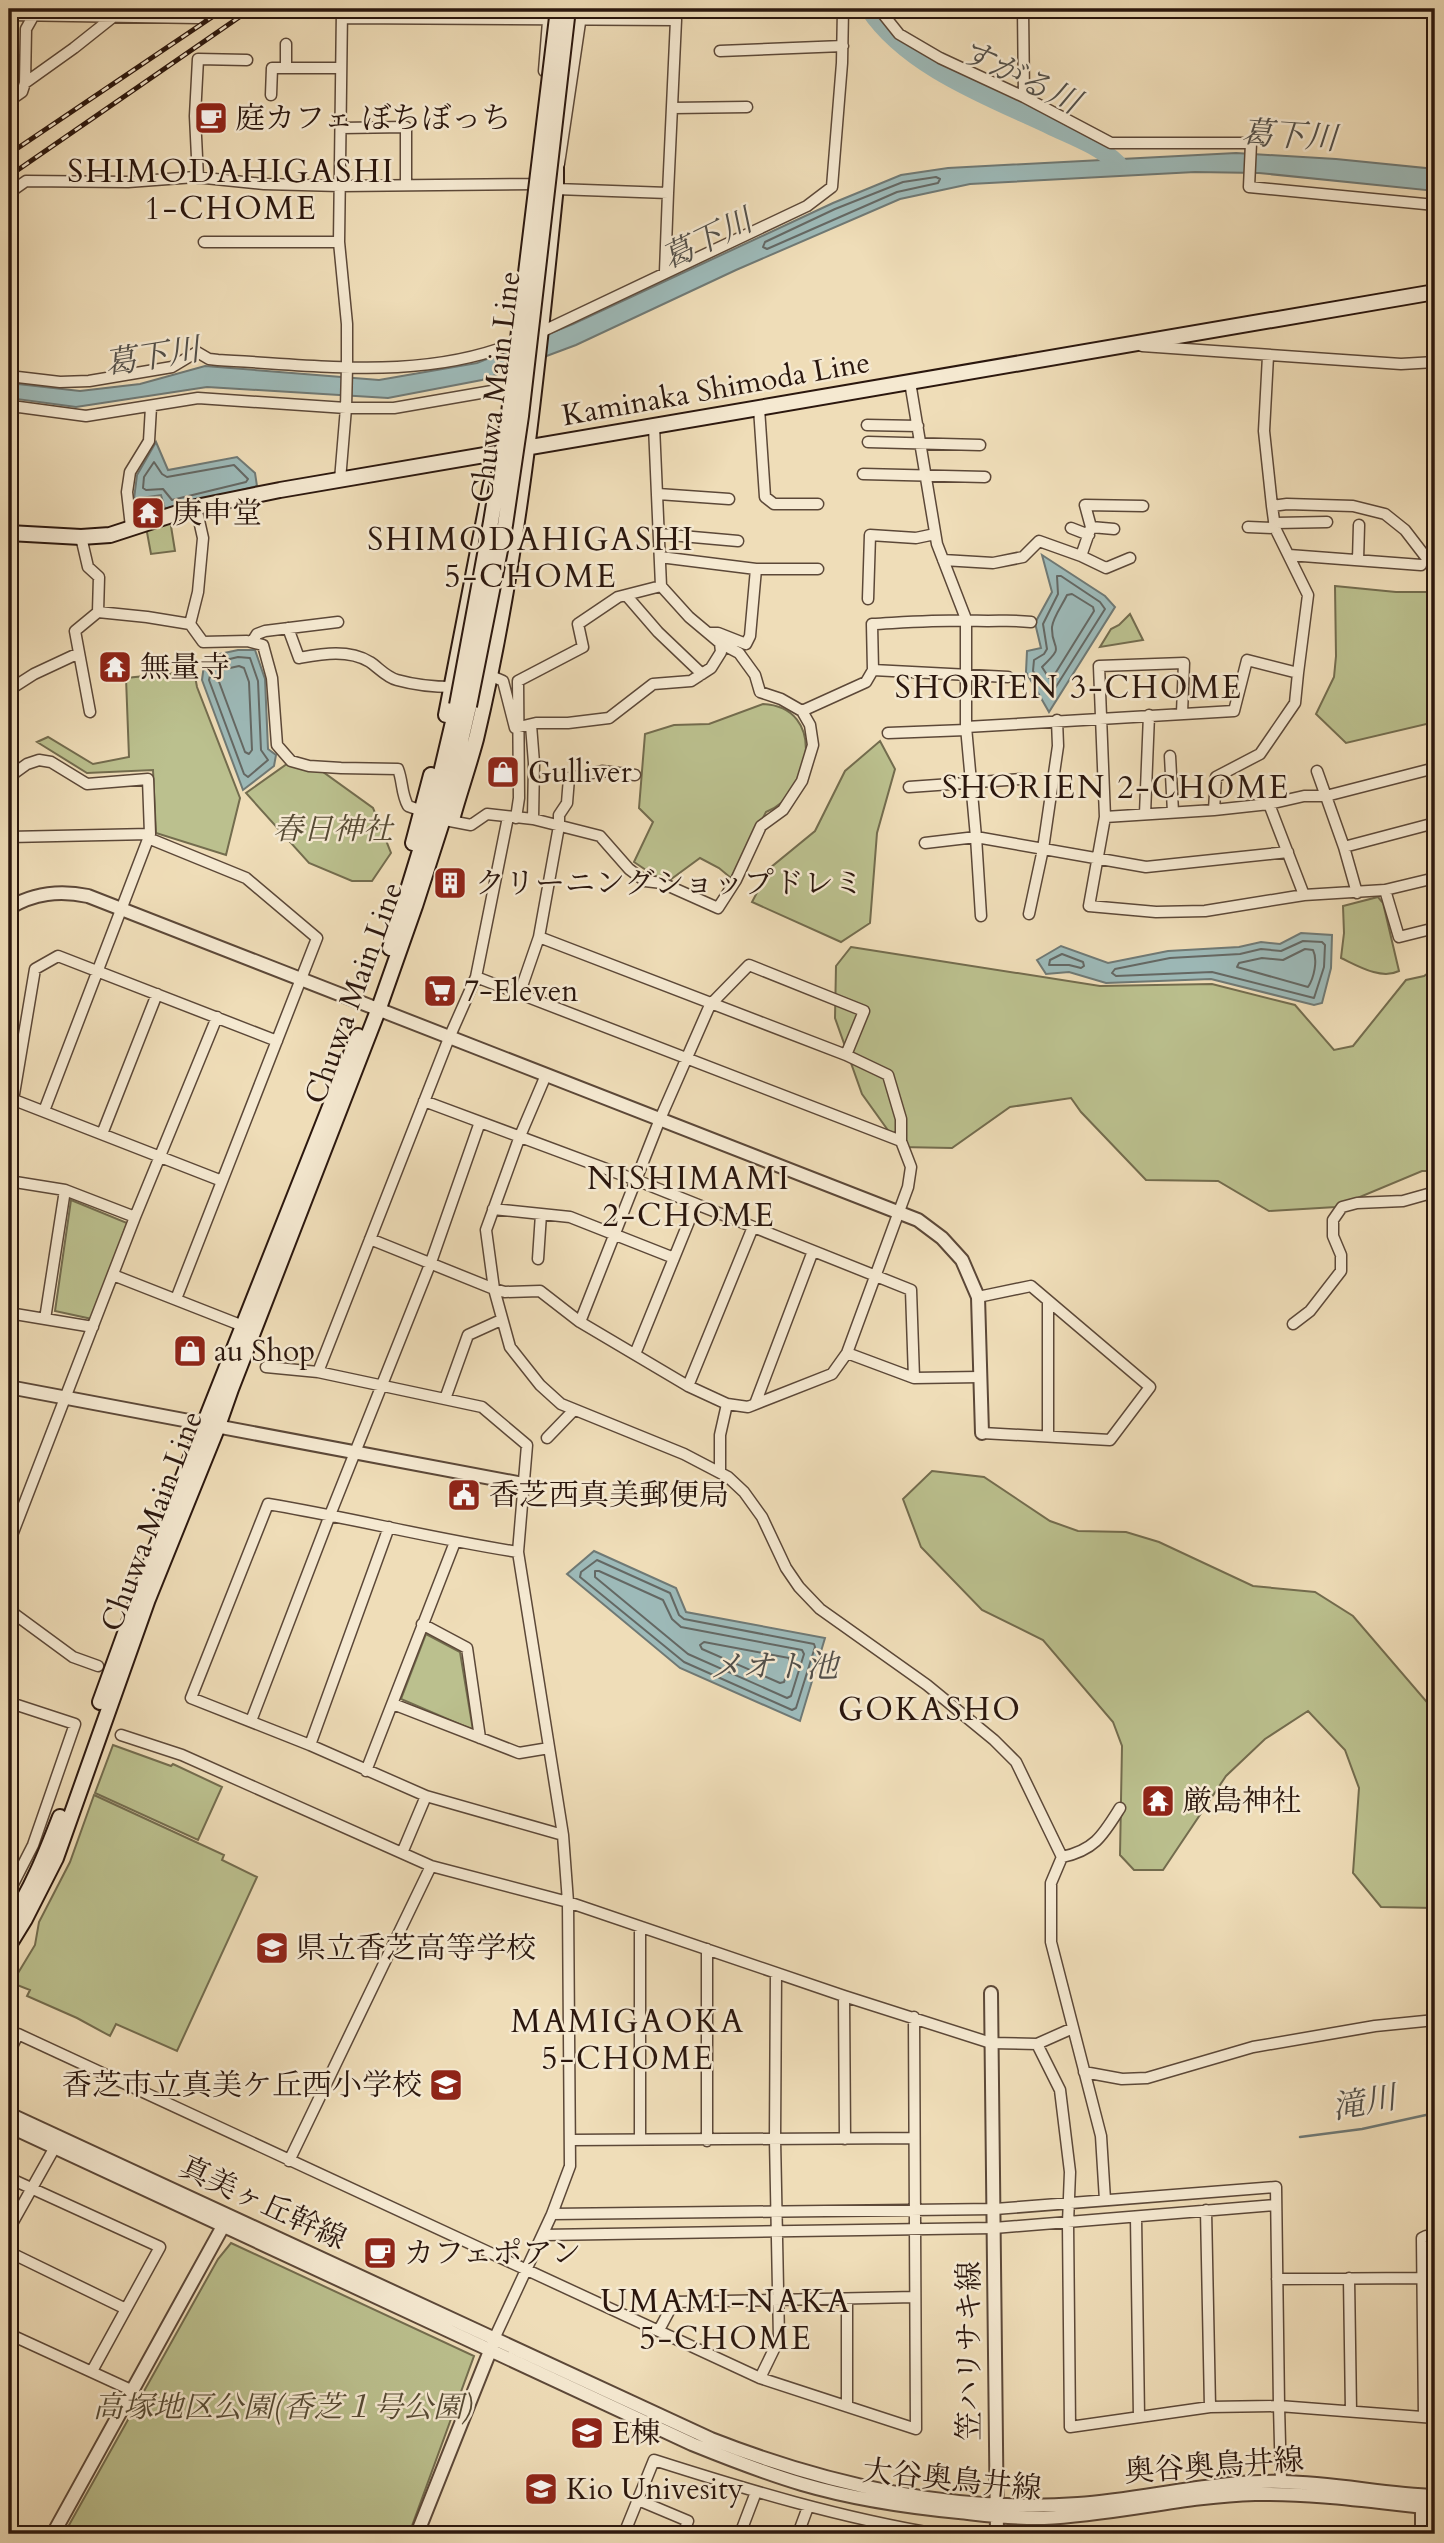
<svg xmlns="http://www.w3.org/2000/svg" width="1444" height="2543" viewBox="0 0 1444 2543" font-family="Cardo,'Noto Serif JP',serif">
<style>
.green{fill:#bbc08e;stroke:#736c4e;stroke-width:2}
.water{fill:#9dbab9;stroke:#6f7975;stroke-width:2}
.lines{fill:none;stroke-linecap:round;stroke-linejoin:round}
.shore{stroke:#646864;stroke-width:2}
.stream{stroke:#6f7975;stroke-width:2.5}
.river{stroke:#9dbab9;stroke-width:18}
.minor-casing{stroke:#5c4838;stroke-width:13}
.tertiary-casing{stroke:#5c4838;stroke-width:16}
.secondary-casing{stroke:#2b170e;stroke-width:18}
.minor{stroke:#f5e9d1;stroke-width:10}
.tertiary{stroke:#f5e9d1;stroke-width:12}
.secondary{stroke:#f5e9d1;stroke-width:14}
.rail-casing{stroke:#2b170e;stroke-width:5}
.rail{stroke:#f5e9d1;stroke-width:2.5;stroke-dasharray:8;stroke-linecap:butt}
.secondary-bridge-casing{stroke:#2b170e;stroke-width:18;stroke-linecap:butt}
.secondary-bridge{stroke:#f5e9d1;stroke-width:14}
.labels{text-anchor:middle;dominant-baseline:central;stroke-width:5;stroke-linejoin:round;paint-order:stroke}
.poi-label{font-size:30px;fill:#2b170e;stroke:#f5e9d1;text-anchor:start}
.street-label{font-size:30px;fill:#2b170e;stroke:#f5e9d1}
.park-label{font-size:30px;font-style:italic;fill:#564a34;stroke:#f5e9d1}
.water-label{font-size:32px;font-style:italic;fill:#53504a;stroke:#f5e9d1}
.neighbourhood-label{font-size:32px;letter-spacing:2px;fill:#2b170e;stroke:#f5e9d1}
</style>
<rect width="100%" height="100%" fill="#efddb8"/>
<filter id="stains"><feTurbulence type="fractalNoise" baseFrequency=".00286" numOctaves="4"/><feColorMatrix values="0 0 0 0 .2 0 0 0 0 .09 0 0 0 0 .02 0 0 0 .5 -.17"/></filter>
<radialGradient id="worn" r=".72"><stop offset=".6" stop-color="#630" stop-opacity="0"/><stop offset="1" stop-color="#630" stop-opacity=".3"/></radialGradient>
<path class="green" d="M170,520L175,551L151,554L146,527Z
M1335,586L1396,592H1435V722L1346,743L1316,714L1334,677L1336,656Z
M1130,614L1143,640L1100,647L1111,629L1119,625Z
M194,671L197,687L240,798L226,855L156,833L153,770L87,773L37,742L48,737L93,764L129,757L126,678Z
M763,704C827,707 812,794 766,812L731,878L719,868L700,858L670,880L655,876L634,862L653,822L639,808L645,734L674,725L709,724Z
M880,741L895,769L877,833L870,923L841,942L752,902L770,868L815,831L845,771Z
M291,761L323,772L373,808L391,853L372,881H352L309,863L246,793Z
M1378,897L1383,903L1399,971C1381,980 1358,966 1341,958L1344,933L1343,906Z
M851,947L1100,986L1212,984L1295,1005L1334,1050L1353,1046L1406,980L1424,976L1435,968V1171H1422L1336,1207L1269,1211L1218,1181L1146,1180L1081,1112L1071,1098L1010,1107L952,1148L900,1147L862,1094L835,1018L836,966Z
M71,1200L127,1223L92,1319L55,1311Z
M932,1471L984,1477L1050,1521L1078,1531L1126,1532L1159,1542L1253,1586L1315,1592L1353,1616L1432,1708L1435,1716V1905L1433,1908L1381,1907L1353,1873L1359,1788L1345,1750L1308,1711L1265,1739L1226,1776L1163,1870H1134L1120,1855L1122,1746L1113,1722L1043,1640L982,1610L921,1547L903,1499Z
M426,1634L460,1652L473,1730L401,1699Z
M113,1745L171,1766L173,1764L222,1787L198,1840L95,1793Z
M94,1795L224,1855L222,1860L257,1877L177,2051L116,2024L110,2036L77,2018L27,1996L30,1990L12,1983L35,1945L39,1922L70,1862Z
M231,2243L474,2356L409,2534H64L218,2259Z"/>
<path class="water" d="M1236,153L1336,159L1435,169V191L1259,173L1195,172L970,184L900,199L736,270L576,345L482,380L388,398L207,387L76,407L9,398V383L80,391L140,384L205,366L379,380L477,363L573,324L833,203L901,175L948,168Z
M156,442L168,470L237,457L255,473L257,486L165,509L161,495L134,499L137,475Z
M1042,555L1105,596L1115,607L1049,712L1026,672L1027,651L1041,648L1035,623L1052,592Z
M238,650H255L265,679L268,749L276,755L274,766L243,790L202,680L205,657Z
M1301,933L1332,935L1331,968L1322,1003L1314,1005L1211,979L1106,983L1069,972L1046,974L1037,960L1061,946L1108,963L1168,951L1239,947L1261,942L1280,944Z
M594,1551L676,1588L686,1612L825,1638L800,1721L680,1668L567,1574Z"/>
<g class="lines">
<path class="shore" d="M936,177L940,179L938,183L897,192L767,249L763,247L765,242L835,209L903,182Z
M154,462L162,474L167,477L234,465L248,479L246,482L172,500L163,489L146,490L143,488L144,477Z
M1057,576H1061L1100,602L1105,609L1052,693L1049,695L1033,671L1034,660L1044,654L1047,649L1043,624L1058,594Z
M1072,594L1093,607L1094,611L1053,677L1049,678L1042,667C1067,643 1051,652 1052,627C1053,617 1063,604 1067,595Z
M238,657L250,658L258,681L261,750L268,760L248,777L244,774L209,680L213,663Z
M239,666L244,668L249,682L252,750L249,754L245,752L218,679L221,670Z
M1303,941L1322,942L1325,945L1324,967L1314,998L1212,972L1116,976L1112,973L1115,969L1170,958L1240,954L1261,949L1281,951Z
M1305,949L1313,950C1318,960 1314,978 1308,987L1237,967L1239,963L1262,958L1283,960Z
M1062,954L1083,962L1084,966L1081,968L1069,965H1049L1050,960Z
M597,1560L670,1593L679,1615L684,1619L814,1644L815,1647L796,1708L792,1710L684,1662L580,1577L581,1572Z
M595,1571H599L663,1600L672,1619L681,1627L802,1650L804,1654L791,1696L787,1698L688,1654L595,1577Z
M704,1642L789,1658L790,1662L784,1682L780,1683L702,1649L700,1645Z"/>
<path class="stream" d="M1300,2137L1362,2129L1435,2113"/>
<path class="river" d="M869,9C908,68 992,98 1053,127C1075,137 1101,147 1118,164"/>
<defs>
<path id="minor" d="M879,9L899,34L940,58L1024,97
M1023,9L1024,97L1111,143H1251L1249,187L1435,205
M9,15L199,18L200,9
M342,18L676,20L668,193L556,189L557,182
M720,51L843,46
M286,68V44
M544,71L549,9
M25,83L74,48L113,17
M271,95L272,68H341
M9,101L22,92L25,83L26,29L35,13
M673,108L747,107
M341,128L406,127V184
M559,164L582,9
M198,178L195,116L198,59L247,60
M9,193L26,181L128,182L195,177L264,184L340,186L535,184L536,176
M204,242H339
M665,272L668,193
M539,333L807,206L832,187L842,63L843,9
M1142,346L1401,364L1435,362
M9,376L60,382L89,381L172,367L197,352L209,359L218,360C319,365 426,382 522,340
M910,382L937,544L966,619V727L976,837L1146,867L1288,852
M759,408L765,497L774,504H818
M9,409L19,407L86,416L198,398L346,408H394L492,391
M867,425L918,426
M868,442L980,445
M863,474L985,477
M340,480L346,408L347,366V324L339,242L342,9
M658,494L729,499
M1272,506L1287,504L1353,506L1385,514L1405,530L1435,569
M196,507L203,538L198,592L190,624L203,642L247,641L263,645L272,678L277,745L291,761L309,766L341,768L398,769C403,782 401,793 408,806L425,812
M1276,523L1327,522
M131,527L127,492L130,472L149,441L151,407
M1091,527L1114,529
M1248,527L1275,528
M1071,528L1089,535
M659,534L738,541
M81,537L88,567L99,577L98,612
M1289,555L1421,565
M1081,556L1106,568L1130,558
M660,557L756,569L750,636L746,644L718,633H709
M943,560L993,563L1023,557L1039,541L1081,556L1091,527L1085,505L1143,506
M1358,560L1359,525
M756,569H818
M626,595L658,632L702,674
M868,599L870,535L916,538L935,534
M288,628L299,658C322,654 348,649 370,662C379,668 386,677 397,680C415,685 434,687 453,687
M252,642L257,634L265,631L338,622
M873,670L1008,677
M489,675L503,681L515,728L536,723H568L609,718L653,684L691,681L711,668L721,652L720,643
M9,690L34,674L79,653
M802,711L866,682L873,670L872,624C911,622 949,619 988,621C1003,621 1015,620 1031,622
M90,712L75,631L98,612L147,617L190,624
M531,725L534,763L533,819
M966,727L1234,711L1247,660L1298,673
M888,733L966,730
M1170,756L1173,812
M1435,768L1326,796H1304L1269,804L1214,810L1105,817L1089,906L1156,912L1205,911L1304,895L1385,890L1435,878
M1317,771L1344,847L1357,893
M9,777L27,764L39,760L51,762L87,784L148,779L150,834L44,1111
M909,787L1021,779
M1269,804L1304,895
M1214,810L1216,777L1260,754L1295,703L1298,673L1308,595L1275,528L1272,506L1264,431L1268,356
M1145,814L1149,715
M1105,817L1099,666L1184,663L1182,713
M516,818L519,798L518,681L583,647L578,624L618,597L661,586
M445,820L471,825L487,814L533,819L600,836L629,869L645,881L662,883L718,908L736,880L761,826L783,810L802,781L813,745L810,725L802,711L781,699L760,692L755,675L739,653L720,643L689,617L661,586L654,426
M9,837L150,834
M148,838L246,878L317,938L176,1299
M925,843L976,837L981,916
M1344,847L1435,823
M1385,890L1399,937L1435,928
M1029,914L1043,849L1058,746L1057,720
M476,977L901,1141
M520,992L539,937L559,826V815L567,803L569,778L602,771L635,775
M546,1075L520,1136L486,1230L494,1289L510,1347L540,1385L561,1404L684,1454L728,1477L744,1492L762,1517L786,1568L799,1587L820,1609L927,1685L994,1740L1016,1762L1062,1857L1051,1883V1942L1101,2136L1105,2200
M9,1098L222,1181
M424,1101L636,1180L911,1290L914,1378
M9,1124L35,969L58,956L277,1041
M102,1134L157,994
M9,1181L65,1190L135,1217
M493,1209L570,1217L674,1258
M370,1239L494,1289L505,1292L540,1291L580,1322L688,1386L727,1404L748,1407L832,1374L847,1353L908,1187L911,1167L901,1141V1119L888,1075L846,1055L539,937
M538,1259L541,1214
M113,1275L243,1326
M978,1297L1031,1286L1150,1387L1110,1440L982,1433
M1048,1301V1436
M9,1313L93,1327
M45,1319L65,1190
M580,1322L660,1119L710,1005L749,965L864,1011L846,1055
M1293,1324L1310,1311L1341,1271V1255L1333,1236V1220L1342,1207L1357,1203L1403,1201L1435,1192
M847,1353L914,1378L980,1377
M635,1354L696,1204
M266,1367L318,1372L482,1407L527,1445L518,1552L563,1835L568,1902L570,2166L552,2214L494,2339
M318,1372L449,1038L476,977L508,817
M688,1386L753,1227
M445,1399L468,1335L501,1320
M755,1404L813,1251
M547,1438L574,1410
M720,1473V1435L727,1404
M9,1543L135,1217L217,1017
M518,1552C434,1539 352,1518 268,1504L191,1698L310,1745L426,1796L563,1835
M9,1610L73,1657L98,1666
M422,1624L467,1648L480,1738
M9,1697L14,1704L75,1724L33,1845L9,1892
M393,1704L519,1753L549,1748
M251,1721L330,1515L431,1262L480,1122
M121,1735L182,1755L431,1866L568,1902L844,1996L991,2043L1037,2044L1073,2028
M310,1745L389,1527
M366,1771L455,1542
M402,1853L426,1796
M1062,1857C1095,1850 1103,1835 1120,1808
M640,1927V2139
M707,1949V2141
M844,1996L845,2139
M9,2053L18,2034L760,2378L916,2429L914,2017
M1084,2072L1122,2079L1147,2078L1253,2047L1375,2026L1435,2020
M571,2140L914,2138
M289,2161L431,1866
M9,2178L160,2247L92,2371
M1206,2210L1210,2407
M552,2214L995,2209L1276,2187L1279,2406L1210,2407L1070,2427L1068,2223L1070,2172L1060,2090L1037,2044
M1136,2217L1139,2417
M9,2229L55,2147
M543,2235L994,2228L1276,2205
M9,2252L126,2309
M1349,2278L1351,2411
M1277,2279L1423,2278
M659,2330L674,2302L915,2297
M9,2334L131,2390
M760,2378L779,2339L775,2139L776,1973
M847,2406V2299
M1424,2417L1422,2238L1426,2236H1435
M1281,2482L1279,2406L1435,2418
M638,2500L688,2521L683,2534
M624,2534L654,2460C748,2490 841,2518 938,2534
M740,2534L756,2492
M798,2534L808,2507"/>
<path id="tertiary" d="M9,908C34,893 59,890 88,896L918,1220L942,1238L962,1260L978,1297L982,1433
M9,1387L523,1484
M991,1993L997,2534
M9,2114L711,2439C826,2484 953,2513 1078,2504C1146,2499 1214,2480 1283,2482C1334,2483 1384,2494 1435,2496
M9,2126L692,2444C729,2459 765,2473 802,2484C853,2499 907,2507 959,2512C987,2515 1016,2519 1044,2518C1115,2515 1184,2496 1255,2494C1316,2493 1375,2502 1435,2508
M1422,2500V2534
M53,2534L227,2219
M417,2534L492,2346"/>
<path id="secondary" d="M9,533L81,537L110,535L196,507L280,490L1435,292
M446,715L491,484
M453,816C460,791 469,765 476,739C519,558 537,372 556,186V156
M413,843L431,775
M390,948L431,815L457,705
M100,1702L168,1515L358,1036
M9,1923C31,1891 46,1853 60,1817
M9,1945L25,1919L56,1858L148,1599L218,1426L231,1389L379,1008L415,906L443,819L469,706"/>
</defs>
<use href="#minor" class="minor-casing"/>
<use href="#tertiary" class="tertiary-casing"/>
<use href="#secondary" class="secondary-casing"/>
<use href="#minor" class="minor"/>
<use href="#tertiary" class="tertiary"/>
<use href="#secondary" class="secondary"/>
<defs>
<path id="rail" d="M9,154L224,9
M9,176L251,9"/>
</defs>
<use href="#rail" class="rail-casing"/>
<use href="#rail" class="rail"/>
<defs>
<path id="secondary-bridge" d="M457,705L491,522L509,413L558,9
M469,706L505,525L521,416L568,9"/>
</defs>
<use href="#secondary-bridge" class="secondary-bridge-casing"/>
<use href="#secondary-bridge" class="secondary-bridge"/>
</g>
<defs>
<symbol id="cafe-square" viewBox="-11 -11 22 22"><rect x="-9" y="-9" width="18" height="18" rx="4" fill="#8f2418" stroke="#f5e9d1"/><path d="M-5.5-4.5H6V0H3Q3 3.5 0 3.5H-2.5Q-5.5 3.5-5.5 0ZM3-3.2v2h1.7v-2ZM-6 4.5H4V6H-6Z" fill="#fff"/></symbol>
<symbol id="temple-square" viewBox="-11 -11 22 22"><rect x="-9" y="-9" width="18" height="18" rx="4" fill="#8f2418" stroke="#f5e9d1"/><path d="M0-6L5-2H3V0L6.5 2.5H4V6H1.5V3h-3V6H-4V2.5H-6.5L-3 0V-2H-5Z" fill="#fff"/></symbol>
<symbol id="shop-square" viewBox="-11 -11 22 22"><rect x="-9" y="-9" width="18" height="18" rx="4" fill="#8f2418" stroke="#f5e9d1"/><path d="M-5-2.5h2.3a2.7 3.5 0 0 1 5.4 0H5L5.5 6h-11ZM-1.5-2.5h3a1.5 2.3 0 0 0-3 0Z" fill="#fff"/></symbol>
<symbol id="building-square" viewBox="-11 -11 22 22"><rect x="-9" y="-9" width="18" height="18" rx="4" fill="#8f2418" stroke="#f5e9d1"/><path d="M-4-6H4V6H1V3H-1V6H-4ZM-2.5-4.3h1.7v1.8h-1.7ZM.8-4.3h1.7v1.8H.8ZM-2.5-1h1.7V.8h-1.7ZM.8-1h1.7V.8H.8Z" fill="#fff"/></symbol>
<symbol id="supermarket-square" viewBox="-11 -11 22 22"><rect x="-9" y="-9" width="18" height="18" rx="4" fill="#8f2418" stroke="#f5e9d1"/><path d="M-6-5.5h2.5l.6 2H6L4.5 2H-2.5L-4.4-4H-6ZM-1.5 3.2a1.3 1.3 0 1 0 .1 0ZM3 3.2a1.3 1.3 0 1 0 .1 0Z" fill="#fff"/></symbol>
<symbol id="civic-square" viewBox="-11 -11 22 22"><rect x="-9" y="-9" width="18" height="18" rx="4" fill="#8f2418" stroke="#f5e9d1"/><path d="M-.6-6.5H3V-4.5H.6V-3L4-1V1h2V6H-6V1h2V-1L-.6-3ZM-1.2 2.5V6h2.4V2.5Z" fill="#fff"/></symbol>
<symbol id="school-square" viewBox="-11 -11 22 22"><rect x="-9" y="-9" width="18" height="18" rx="4" fill="#8f2418" stroke="#f5e9d1"/><path d="M0-5L7-2L0 1L-7-2ZM-4 1L0 2.5L4 1V4Q0 6-4 4Z" fill="#fff"/></symbol>
<symbol id="university-square" viewBox="-11 -11 22 22"><rect x="-9" y="-9" width="18" height="18" rx="4" fill="#8f2418" stroke="#f5e9d1"/><path d="M0-5L7-2L0 1L-7-2ZM-4 1L0 2.5L4 1V4Q0 6-4 4Z" fill="#fff"/></symbol>
</defs>
<g fill-rule="evenodd">
<use href="#cafe-square" x="192" y="99" width="38" height="38"/>
<use href="#temple-square" x="129" y="494" width="38" height="38"/>
<use href="#temple-square" x="96" y="648" width="38" height="38"/>
<use href="#shop-square" x="484" y="753" width="38" height="38"/>
<use href="#building-square" x="431" y="864" width="38" height="38"/>
<use href="#supermarket-square" x="421" y="972" width="38" height="38"/>
<use href="#shop-square" x="171" y="1332" width="38" height="38"/>
<use href="#civic-square" x="445" y="1476" width="38" height="38"/>
<use href="#temple-square" x="1139" y="1782" width="38" height="38"/>
<use href="#school-square" x="253" y="1929" width="38" height="38"/>
<use href="#school-square" x="427" y="2066" width="38" height="38"/>
<use href="#cafe-square" x="361" y="2234" width="38" height="38"/>
<use href="#school-square" x="568" y="2414" width="38" height="38"/>
<use href="#university-square" x="522" y="2470" width="38" height="38"/>
</g>
<g class="labels">
<g class="poi-label">
<text x="235" y="118">庭カフェ ぼちぼっち</text>
<text x="172" y="513">庚申堂</text>
<text x="140" y="667">無量寺</text>
<text x="528" y="772">Gulliver</text>
<text x="475" y="883">クリーニングショップドレミ</text>
<text x="464" y="991">7-Eleven</text>
<text x="214" y="1351">au Shop</text>
<text x="489" y="1495">香芝西真美郵便局</text>
<text x="1182" y="1801">厳島神社</text>
<text x="296" y="1948">県立香芝高等学校</text>
<text x="422" y="2085" text-anchor="end">香芝市立真美ケ丘西小学校</text>
<text x="404" y="2253">カフェポアン</text>
<text x="612" y="2433">E棟</text>
<text x="566" y="2489">Kio Univesity</text>
</g>
<g class="street-label">
<text transform="translate(496 387) rotate(-83)">Chuwa Main Line</text>
<text transform="translate(716 389) rotate(-10)">Kaminaka Shimoda Line</text>
<text transform="translate(354 993) rotate(-70)">Chuwa Main Line</text>
<text transform="translate(152 1521) rotate(-69)">Chuwa Main Line</text>
<text transform="translate(263 2203) rotate(25)">真美ヶ丘幹線</text>
<text transform="translate(969 2351) rotate(-90)">笠ハリサキ線</text>
<text transform="translate(1214 2466) rotate(-4)">奥谷奥鳥井線</text>
<text transform="translate(952 2480) rotate(6)">大谷奥鳥井線</text>
</g>
<g class="park-label">
<text x="333" y="829">春日神社</text>
<text x="283" y="2407">高塚地区公園(香芝１号公園)</text>
</g>
<g class="water-label">
<text transform="translate(1020 77) rotate(26)">すがる川</text>
<text transform="translate(1289 136) rotate(4)">葛下川</text>
<text transform="translate(707 240) rotate(-26)">葛下川</text>
<text transform="translate(152 357) rotate(-9)">葛下川</text>
<text x="774" y="1667">メオト池</text>
<text transform="translate(1364 2103) rotate(-10)">滝川</text>
</g>
<g class="neighbourhood-label">
<text x="231" y="172">SHIMODAHIGASHI<tspan x="231" dy="37">1-CHOME</tspan></text>
<text x="531" y="540">SHIMODAHIGASHI<tspan x="531" dy="37">5-CHOME</tspan></text>
<text x="1069" y="688">SHORIEN 3-CHOME</text>
<text x="1116" y="788">SHORIEN 2-CHOME</text>
<text x="689" y="1179">NISHIMAMI<tspan x="689" dy="37">2-CHOME</tspan></text>
<text x="930" y="1710">GOKASHO</text>
<text x="628" y="2022">MAMIGAOKA<tspan x="628" dy="37">5-CHOME</tspan></text>
<text x="726" y="2302">UMAMI-NAKA<tspan x="726" dy="37">5-CHOME</tspan></text>
</g>
</g>
<rect width="1444" height="2543" fill="none" stroke="#efddb8" stroke-width="35"/>
<rect x="10" y="10" width="1423" height="2522" fill="none" stroke="#2b170e" stroke-width="3.5"/>
<rect x="18" y="18" width="1409" height="2508" fill="none" stroke="#2b170e" stroke-width="2"/>
<rect width="100%" height="100%" filter="url(#stains)"/>
<rect width="100%" height="100%" fill="url(#worn)"/>
</svg>
